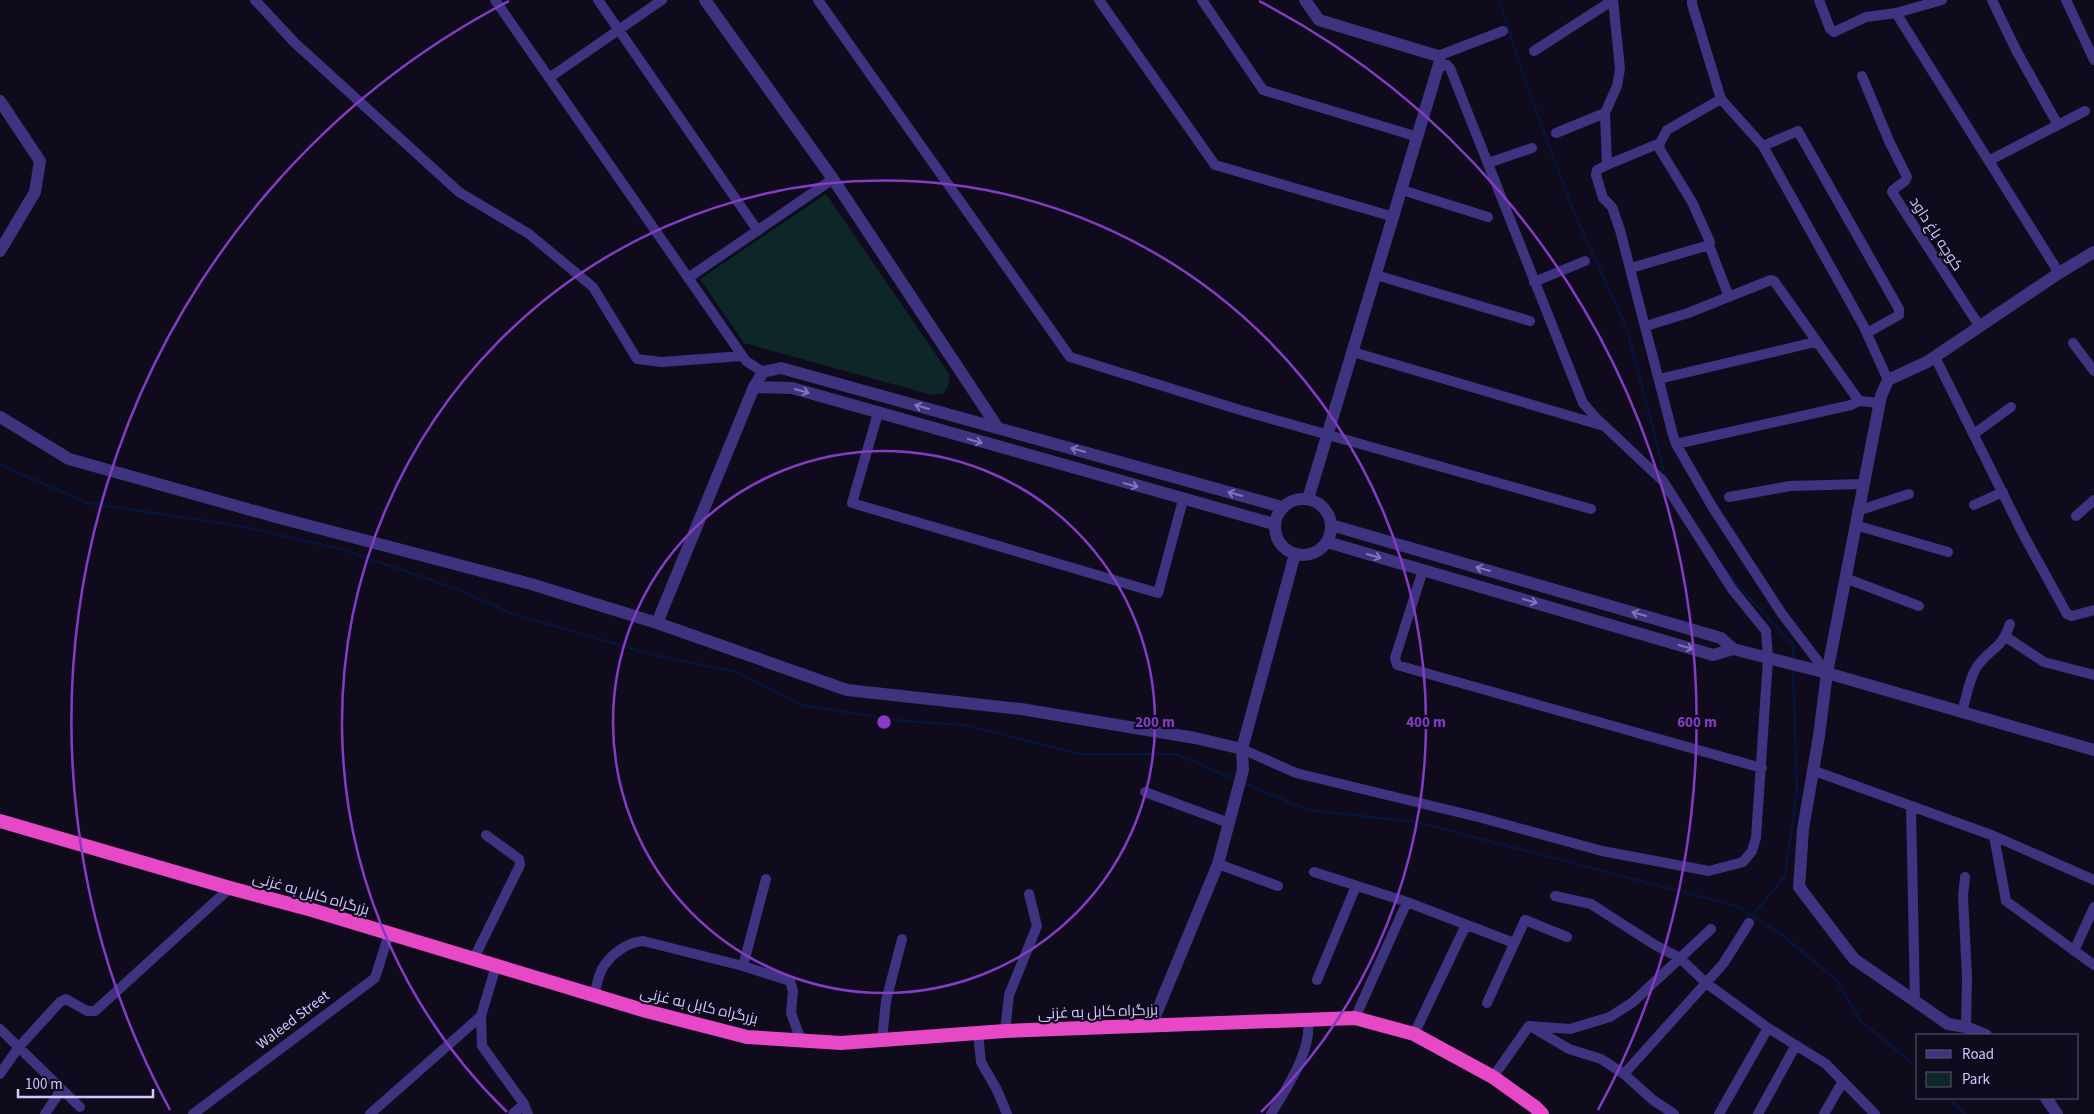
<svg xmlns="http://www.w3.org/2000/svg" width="2094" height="1114" viewBox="0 0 2094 1114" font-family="'Source Sans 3',Cairo,sans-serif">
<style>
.green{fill:#0d2628}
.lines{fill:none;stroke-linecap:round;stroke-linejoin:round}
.stream{stroke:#06153b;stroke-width:2.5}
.minor{stroke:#3d337f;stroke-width:10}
.tertiary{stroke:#3d337f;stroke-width:12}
.trunk{stroke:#e648c6;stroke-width:14}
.oneway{stroke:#8076b9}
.ring{fill:none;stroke:#843cc5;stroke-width:2.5}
.labels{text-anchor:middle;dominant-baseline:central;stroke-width:4.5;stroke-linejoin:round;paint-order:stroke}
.street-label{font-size:15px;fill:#d2c7ff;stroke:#0f0b1d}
.centre{fill:#843cc5;stroke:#0f0b1d;stroke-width:2.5}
.ring-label{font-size:15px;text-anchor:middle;font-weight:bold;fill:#843cc5;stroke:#0f0b1d;stroke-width:4.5;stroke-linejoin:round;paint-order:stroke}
</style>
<rect width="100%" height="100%" fill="#0f0b1d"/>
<path class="green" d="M826,194L950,375L948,386L943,394L932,395L744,343L700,279Z"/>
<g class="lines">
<path class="stream" d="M1499,0L1526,83L1572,208L1627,329L1666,479
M0,465L88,503L240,526L341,549L457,589L513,614L654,655L737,672L801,705L904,721L965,725L1080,754H1176L1236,780
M1725,569L1734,581L1793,645V660
M1243,783L1308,810L1417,822L1736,906L1784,936L1837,981L1860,1020L1918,1068
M1752,916L1785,876L1797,792L1793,668
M1949,1098L1965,1114"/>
<path class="minor" d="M255,0L295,43L459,192L529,234L593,287L637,359L662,362L742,356
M495,0L746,361L763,372
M598,0L758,231
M818,0L1070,357L1240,410L1591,509
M1099,0L1215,165L1394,217
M1202,0L1263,90L1418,137
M1613,0L1620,69L1617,86L1605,113L1607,165L1597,170L1596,175L1603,198L1612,207L1620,230L1673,435L1676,444L1713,508L1782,614L1827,673
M1692,0V4L1721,99L1763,146L1863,325L1888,380
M1819,0L1830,29L1834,32L1866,17L1896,13L1942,0
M1992,0L2016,50L2058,125
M2066,0L2094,60
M1896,13L2059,273
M1534,51L1613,0
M1438,56L1503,31
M1862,76L1889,141L1907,177L1905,181L1893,190L1892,192L1980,327
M549,78L662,0
M1556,133L1605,113
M1763,146L1798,131L1899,309V315L1867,333
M1990,160L2085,111
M1488,163L1532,148
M1607,165L1660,143L1667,130L1721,99
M1402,190L1488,217
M1709,245L1729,297
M1631,268L1709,245L1710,242L1692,202L1659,148L1660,143
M1376,275L1530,321
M688,278L833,179
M1534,282L1585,261
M1646,326L1688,313L1771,280L1774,281L1859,401
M2073,343L2094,371
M1353,352L1604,426
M1935,357L2023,534L2067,614L2072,616L2094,610
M1659,379L1815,342
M878,413L852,503L1158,593L1183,500
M1974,434L2011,407
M1676,444L1851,405L1859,401L1880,403
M1729,497L1790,486L1863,484
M1974,505L2003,492
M1857,511L1909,494
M2076,516L2094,500
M1855,525L1948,552
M1423,570L1395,658L1397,665L1762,768
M1845,578L1919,606
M2006,637L2044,662L2094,675
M1962,712C1966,699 1970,674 1979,664C1993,646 2001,650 2010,624
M1242,749L1296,773L1482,818L1602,851L1709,871L1743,862L1752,851L1756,838L1768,659L1766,631L1732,589L1663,481L1596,418L1583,403L1450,68L1447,65L1439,66
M1812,770L1994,836L2094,880
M1145,792L1229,823
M1911,806L1915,1002
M1994,836L2006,901L2094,965
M1218,864L1278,886
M1314,872L1407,902L1514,943
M1965,877L1963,896L1967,977L1966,1027
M1555,896L1591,904L1655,945L1680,958L1706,983L1768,1028L1826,1064L1875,1114
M2074,951L2094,907
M473,960L520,865L519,859L486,835
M496,966L481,1016L482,1046L524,1104L528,1114
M743,966L766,879
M1317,980L1356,886
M594,996C596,987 598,977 602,969C610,955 627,942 643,941L743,966L790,981L793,991L791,1013L801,1040
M1487,1003L1525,920L1567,937
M1355,1018L1407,902
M1529,1026L1570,1029L1610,1017L1633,1002L1711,929
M1530,1026L1569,1049L1601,1059L1624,1074L1653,1100L1674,1114
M0,1029L80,1107
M1005,1031L1009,995L1037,926L1029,894
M978,1033L981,1062L997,1090L1007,1114
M1414,1034L1466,925
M882,1040L886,1001L902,939
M0,1074L18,1048L60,1002L66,999L87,1011H95L230,888
M1624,1074L1723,964L1749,923
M1493,1077L1529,1026
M45,1114L61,1090
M193,1114L375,978L389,934
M370,1114L481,1016
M513,1114L524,1104
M1271,1114C1286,1089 1312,1051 1308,1021
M1719,1114L1768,1028
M1758,1114L1796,1045
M1824,1114L1843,1081"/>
<path class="tertiary" d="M705,0L833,179L998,428
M1305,0L1319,20L1438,56L1440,61L1308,499
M0,101L40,161L35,192L0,251
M754,387L792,388L1274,524
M0,417L69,459L276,517L531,584L657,623L847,690L1021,709L1195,738L1242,749
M1275 527a28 28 0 1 1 56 0a28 28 0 1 1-56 0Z
M1331,525L1721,638L1733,649L1827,673L2094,750
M1327,542L1713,655L1733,649
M657,623L754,387L763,372L781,368L1282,507
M1151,1026L1218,864L1243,770L1242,749L1295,554
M1986,1035L1966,1027L1948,1024L1854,959L1799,887L1803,829L1819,736L1827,673L1881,396L1888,380L1927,362L2059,273L2094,252
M2046,1098L2057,1114"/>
<path class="trunk" d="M0,821L230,888L312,910L646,1011L747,1037L841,1043L1005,1031L1355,1018L1414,1034L1493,1077L1535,1107L1542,1114"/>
</g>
<defs><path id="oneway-shaft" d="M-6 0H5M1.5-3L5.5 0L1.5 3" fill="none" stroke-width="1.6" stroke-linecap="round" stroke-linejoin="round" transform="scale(1.25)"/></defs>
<g class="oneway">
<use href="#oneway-shaft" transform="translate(802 391) rotate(16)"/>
<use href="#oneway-shaft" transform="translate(922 407) rotate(-164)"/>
<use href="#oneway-shaft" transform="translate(975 441) rotate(16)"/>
<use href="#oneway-shaft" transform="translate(1078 450) rotate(-164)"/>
<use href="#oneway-shaft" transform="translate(1131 485) rotate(16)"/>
<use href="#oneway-shaft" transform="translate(1235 494) rotate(-164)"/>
<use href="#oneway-shaft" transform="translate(1374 556) rotate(16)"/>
<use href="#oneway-shaft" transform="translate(1483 569) rotate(-164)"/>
<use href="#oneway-shaft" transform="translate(1530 601) rotate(16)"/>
<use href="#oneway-shaft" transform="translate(1639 614) rotate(-164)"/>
<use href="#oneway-shaft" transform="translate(1686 647) rotate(16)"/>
</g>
<g class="ring">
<circle cx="884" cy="722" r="271"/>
<path d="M507 1112A542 542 0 1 1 1261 1112"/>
<path d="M170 1110A813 813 0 0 1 509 1M1259 1A813 813 0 0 1 1598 1110"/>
</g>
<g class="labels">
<g class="street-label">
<text transform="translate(1936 234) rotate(57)">کوچه باغ داود</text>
<text transform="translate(311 894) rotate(16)">بزرگراه کابل به غزنی</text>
<text transform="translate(699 1006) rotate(13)">بزرگراه کابل به غزنی</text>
<text transform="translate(1098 1012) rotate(-2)">بزرگراه کابل به غزنی</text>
<text transform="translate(293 1020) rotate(-37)">Waleed Street</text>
</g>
</g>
<circle cx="884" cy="722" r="8" class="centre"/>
<g class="ring-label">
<text x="1155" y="727">200 m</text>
<text x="1426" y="727">400 m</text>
<text x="1697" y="727">600 m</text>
</g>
<rect x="1916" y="1034" width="162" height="65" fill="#0f0b1d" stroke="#5d5677"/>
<rect x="1926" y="1050" width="25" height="8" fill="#3d337f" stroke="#5d5677"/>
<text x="1962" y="1059" font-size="15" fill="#d2c7ff">Road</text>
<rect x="1926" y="1072" width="25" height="15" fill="#0d2628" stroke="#5d5677"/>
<text x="1962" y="1084" font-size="15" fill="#d2c7ff">Park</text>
<path d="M18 1089v8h135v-8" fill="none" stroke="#d2c7ff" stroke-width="2.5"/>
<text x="25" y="1089" font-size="15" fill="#d2c7ff" stroke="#0f0b1d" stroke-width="4" paint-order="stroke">100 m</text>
</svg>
